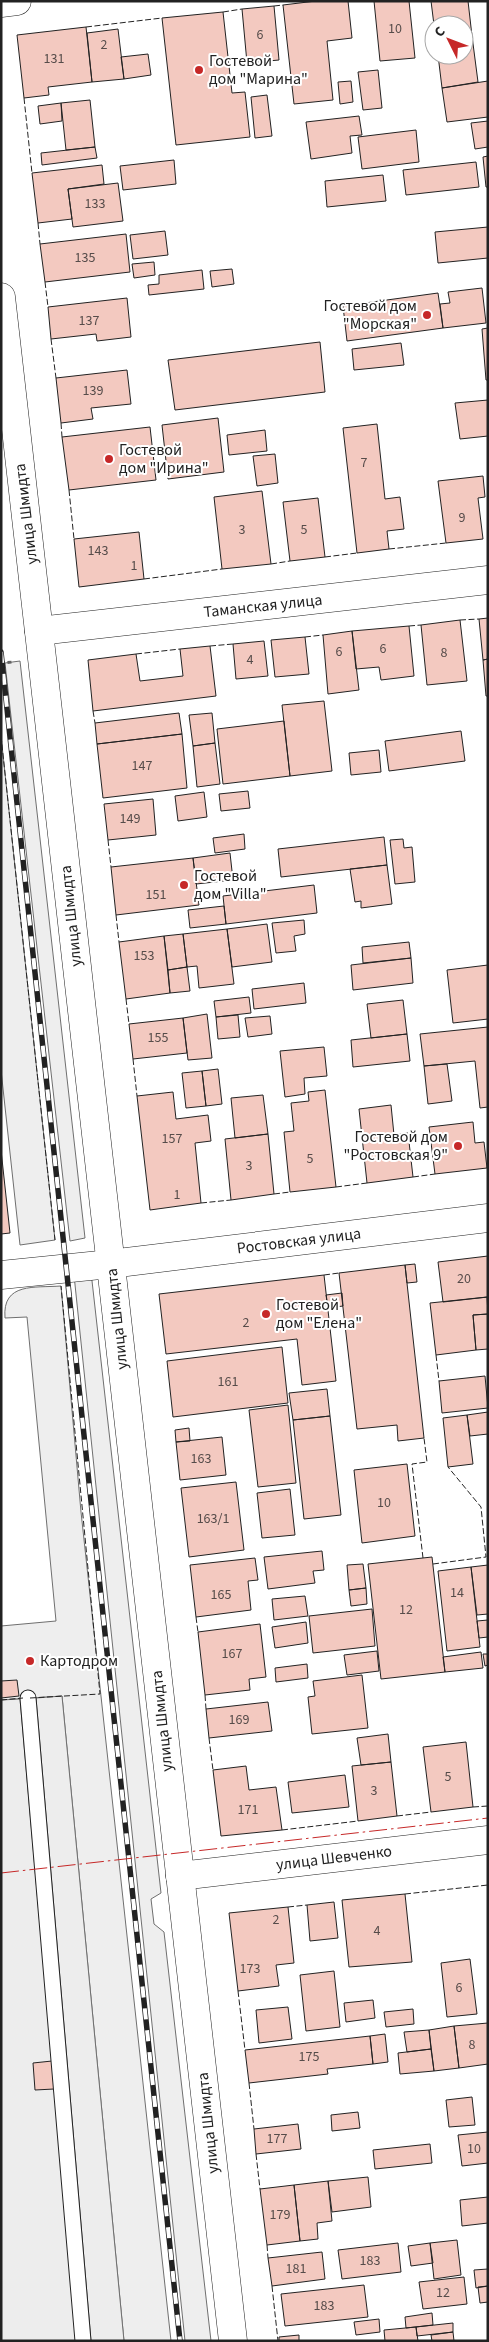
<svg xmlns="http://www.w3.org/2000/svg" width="489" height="2342" viewBox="0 0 489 2342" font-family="'Source Sans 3',sans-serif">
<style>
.green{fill:#eee;stroke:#6f6f6f}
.parking{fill:#ededed;stroke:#6f6f6f}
.building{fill:#f3c9c0;stroke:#222}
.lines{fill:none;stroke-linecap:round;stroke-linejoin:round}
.lane-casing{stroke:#222;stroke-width:17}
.street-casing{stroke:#222;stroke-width:29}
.secondary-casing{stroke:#222;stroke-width:29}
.path{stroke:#646464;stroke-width:3;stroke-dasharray:4 2.5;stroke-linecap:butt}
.lane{stroke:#fff;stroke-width:15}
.street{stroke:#fff;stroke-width:28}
.secondary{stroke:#fff;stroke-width:28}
.rail-casing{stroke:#222;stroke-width:5.5}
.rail{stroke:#fff;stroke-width:4;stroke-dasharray:11;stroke-linecap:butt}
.fence{stroke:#222;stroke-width:1;stroke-dasharray:6 2.5;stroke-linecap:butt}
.power{stroke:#c62828;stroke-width:1;stroke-dasharray:18 4 2.5 4;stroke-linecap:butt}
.poi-dot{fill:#c62828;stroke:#fff;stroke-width:2}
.labels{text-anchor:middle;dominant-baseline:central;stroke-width:4;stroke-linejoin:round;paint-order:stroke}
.number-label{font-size:14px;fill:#564c4a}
.poi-label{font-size:16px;fill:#222;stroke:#fff;text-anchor:start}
.street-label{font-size:16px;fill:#222;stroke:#fff}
</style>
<rect width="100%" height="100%" fill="#fff"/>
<path class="green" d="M20,661L85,1238L70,1241L5,663Z
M1,736L55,1240L20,1245L1,1070Z
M91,1272L161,1893L151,1899L154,1924L164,1932L211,2341H185L74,1275Z
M61,1286L81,1512L171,2341H124L62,1696L1,1700V1626L56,1621L27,1317L5,1318C2,1282 35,1288 61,1286Z"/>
<path class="parking" d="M62,1696L124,2341H91L36,1698Z
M20,1699L52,2061L76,2341H1V1700Z"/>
<path class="building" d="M316,1H348L352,38L327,41L333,100L294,104L283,5Z
M374,1H409L415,58L380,61Z
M431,1H468L472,36L464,37V25H434Z
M274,6L279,60L247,63L242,9Z
M223,12L232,93L245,92L250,137L176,145L162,18Z
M86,27L92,82L48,87L49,95L24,98L17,35Z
M118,29L124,79L92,82L87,33Z
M472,36L478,82L442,88L438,55H464V37Z
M148,54L151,75L124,79L121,57Z
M378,70L382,108L363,110L358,72Z
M351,81L353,102L340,104L338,82Z
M488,81V117L447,122L442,88Z
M267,95L272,136L255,138L251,97Z
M90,100L95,147L66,150L61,103Z
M61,103L62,121L40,124L38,106Z
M359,116L362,135L350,136L352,153L311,159L306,122Z
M488,121V147L475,149L471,123Z
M416,130L419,162L362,169L358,137Z
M95,147L97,158L42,165L41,153Z
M488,156V187H486L483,157Z
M174,160L176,184L123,190L120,166Z
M476,162L479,187L406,195L403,170Z
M102,165L104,184L68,189L72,219L38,223L32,173Z
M383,175L386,201L327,207L325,181Z
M118,183L123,221L73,227L68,189Z
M488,227V258L438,263L435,232Z
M165,231L168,255L133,259L130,235Z
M126,234L130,272L45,282L40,244Z
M154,262L155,275L134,278L132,264Z
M232,269L234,284L212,287L210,271Z
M202,270L204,289L149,295L148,285L159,284V275Z
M482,288L486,323L443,328L440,304L450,303L448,292Z
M438,293L443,328L347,341L343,306Z
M127,298L131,337L97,341L96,334L51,339L48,307Z
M488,328V380H486L482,329Z
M320,342L325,392L175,410L168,360Z
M401,343L404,365L354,370L352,349Z
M127,370L131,404L91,408L93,419L61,423L56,378Z
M488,400V436L460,439L455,403Z
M218,418L224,472L168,479L162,425Z
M377,424L385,499L400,497L404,529L387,531L389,549L357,553L343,428Z
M150,427L156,480L69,490L62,437Z
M265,430L267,451L229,455L227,435Z
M275,454L278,483L257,486L253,456Z
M483,476L485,497L478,498L483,539L446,543L438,481Z
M262,491L271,564L222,569L214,497Z
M318,498L325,557L290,561L283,502Z
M139,532L144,579L79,587L74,539Z
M488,618V659L483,660L479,619Z
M460,620L467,681L427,685L421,625Z
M409,626L414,676L381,680L379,667L356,669L352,631Z
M352,631L359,690L328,694L323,635Z
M305,637L309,674L275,677L271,640Z
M264,641L268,676L236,679L233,644Z
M210,646L216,696L93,711L88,660L136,654L140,681L183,676L180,649Z
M488,659V696H486L483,660Z
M324,701L332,771L290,776L282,705Z
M179,713L182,734L97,744L95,723Z
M212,713L215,743L193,746L189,715Z
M284,721L290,776L223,784L217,729Z
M461,731L465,761L389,771L385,741Z
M182,734L187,788L103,798L97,744Z
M215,743L220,784L197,787L193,746Z
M379,750L381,772L351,775L349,753Z
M248,791L250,808L221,811L219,794Z
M204,792L207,817L178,821L175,796Z
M153,799L156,835L108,840L104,804Z
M244,834L245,849L215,853L213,838Z
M384,837L387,865L281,877L278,849Z
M403,839L404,848L412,847L415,882L395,884L390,840Z
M230,853L233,880L196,884L193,858Z
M193,858L199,905L116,915L111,867Z
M387,865L392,904L361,908V901L355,902L350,869Z
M314,885L317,913L226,924L223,896Z
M224,906L226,924L190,928L188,910Z
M304,920L305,934L294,936L296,951L276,953L272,923Z
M267,924L272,962L232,967L227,929Z
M227,929L234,984L199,988L197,966L187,967L183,934Z
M183,934L187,967L168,970L164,936Z
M164,936L170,993L126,999L119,942Z
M409,942L411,958L363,963L362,947Z
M411,958L413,983L353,990L351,965Z
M488,965V1019L453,1023L447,970Z
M187,967L190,991L170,993L168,970Z
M304,983L306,1003L254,1009L252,989Z
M249,997L251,1013L216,1017L214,1001Z
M403,1000L407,1034L371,1038L367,1004Z
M207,1014L212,1058L188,1060L183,1018Z
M238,1015L240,1037L218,1039L216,1017Z
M270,1016L272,1034L248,1037L245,1018Z
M183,1018L187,1053L133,1059L129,1024Z
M488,1027V1107L480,1108L475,1061L424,1066L420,1034Z
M407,1034L410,1061L353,1067L351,1040Z
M324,1047L327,1076L304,1078L305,1094L285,1097L280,1051Z
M447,1064L452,1101L428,1104L424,1066Z
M218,1069L222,1104L206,1106L202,1071Z
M202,1071L206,1106L186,1108L182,1073Z
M325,1090L336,1187L290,1192L284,1132L294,1131L291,1103L309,1101L308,1092Z
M173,1092L176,1119L208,1115L211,1141L195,1143L201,1203L150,1210L137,1096Z
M263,1095L268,1134L235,1138L231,1098Z
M391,1105L394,1135L408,1133L413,1177L367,1183L359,1109Z
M473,1122L475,1143L484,1142L487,1168L435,1174L429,1127Z
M268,1134L274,1194L231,1200L225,1139Z
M1,1150L10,1233L1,1234Z
M488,1256V1297L443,1302L438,1262Z
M415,1264L417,1282L407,1283L405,1265Z
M405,1265L424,1438L398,1441L397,1425L357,1429L339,1273Z
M324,1275L336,1381L302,1385L297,1339L166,1354L159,1294Z
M342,1293L343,1306L328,1308L326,1295Z
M487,1297L488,1314L473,1315L476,1350L436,1355L430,1303Z
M488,1314V1349L476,1350L473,1315Z
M282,1347L288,1403L173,1417L167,1361Z
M485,1376L488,1408L442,1413L439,1381Z
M327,1389L330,1416L293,1420L289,1393Z
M288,1405L296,1483L258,1487L249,1410Z
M488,1412V1434L470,1436L467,1415Z
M467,1415L473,1464L448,1467L443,1418Z
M330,1416L341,1515L304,1519L293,1420Z
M189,1428L190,1441L176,1442L175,1430Z
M222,1437L226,1475L180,1480L176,1442Z
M407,1464L415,1536L362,1543L354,1470Z
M236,1482L244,1550L189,1557L181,1488Z
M290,1489L295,1535L262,1538L257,1493Z
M322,1551L324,1570L313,1571L315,1583L268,1589L264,1557Z
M432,1557L445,1672L381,1679L368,1564Z
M255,1558L258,1580L248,1581L251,1610L196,1617L190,1565Z
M363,1564L366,1588L349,1590L347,1565Z
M488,1565V1614L477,1615L471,1567Z
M471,1567L480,1647L447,1651L438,1571Z
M366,1588L367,1604L351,1606L349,1590Z
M305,1596L308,1616L274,1620L272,1599Z
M372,1609L375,1646L313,1653L309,1616Z
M488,1620V1637L479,1638L477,1621Z
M306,1622L308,1643L275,1648L272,1627Z
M260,1624L266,1677L249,1679L250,1690L205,1695L198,1632Z
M377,1651L379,1671L347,1675L344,1655Z
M481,1652L483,1668L445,1672L443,1657Z
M483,1654H488V1665L485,1666Z
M307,1664L308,1678L276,1682L275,1668Z
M362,1675L368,1728L312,1734L308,1697L315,1696L313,1681Z
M17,1680L19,1696L1,1698V1681Z
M268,1702L272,1731L209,1738L206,1709Z
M388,1734L391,1762L361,1765L357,1738Z
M466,1742L473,1807L431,1812L423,1747Z
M391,1762L397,1816L358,1821L352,1766Z
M246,1766L249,1790L276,1787L282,1830L221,1836L213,1770Z
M345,1775L349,1807L292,1813L288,1782Z
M405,1894L412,1962L349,1967L342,1900Z
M334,1902L338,1938L310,1941L307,1905Z
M288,1907L294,1963L276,1965L279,1986L238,1991L229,1913Z
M470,1959L477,2014L447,2017L441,1963Z
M334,1971L340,2027L306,2031L300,1975Z
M373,2000L375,2018L346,2022L344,2003Z
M288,2007L292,2039L259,2043L256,2010Z
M413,2009L414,2024L386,2027L384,2012Z
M488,2023V2064L459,2068L454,2026Z
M454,2026L459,2068L434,2071L429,2030Z
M429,2030L431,2049L407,2052L404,2032Z
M385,2034L388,2062L373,2064L370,2036Z
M370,2036L373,2064L327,2069L328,2074L249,2083L245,2050Z
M431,2049L434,2071L400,2074L398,2053Z
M52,2061L54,2089L35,2090L33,2063Z
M472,2097L475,2125L449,2127L446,2100Z
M358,2112L360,2128L332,2131L331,2115Z
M298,2124L301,2149L256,2154L254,2129Z
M488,2132V2163L462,2166L458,2135Z
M430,2144L432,2163L375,2169L373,2150Z
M368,2177L371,2207L332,2212L328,2181Z
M328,2181L332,2221L317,2223L318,2239L300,2241L294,2185Z
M294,2185L300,2241L267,2245L260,2189Z
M488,2197V2223L462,2226L460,2200Z
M457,2240L461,2275L434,2279L430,2243Z
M398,2243L401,2272L342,2279L338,2250Z
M430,2243L433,2263L411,2266L408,2246Z
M322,2252L325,2279L272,2286L268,2258Z
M488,2269V2286L476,2288L474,2270Z
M464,2277L467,2304L423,2309L419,2282Z
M364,2285L368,2317L285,2326L281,2294Z
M488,2286V2302L480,2303L478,2287Z
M432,2313L433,2325L406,2328L405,2317Z
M379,2319L380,2332L356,2335L354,2322Z
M453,2323V2332L417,2336L416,2327Z
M416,2327L418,2341H385L384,2330Z
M453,2332L454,2341H432L431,2335Z
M299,2335V2341H279V2337Z"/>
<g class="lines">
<defs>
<path id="lane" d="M28,1698L83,2341"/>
<path id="street" d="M1,3L17,1
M39,631L488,580
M1,1275L110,1264
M180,1876L488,1840"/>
<path id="secondary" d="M1,297L233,2341
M110,1264L488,1218"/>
</defs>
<use href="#lane" class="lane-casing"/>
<use href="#street" class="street-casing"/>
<use href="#secondary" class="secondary-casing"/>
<path class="path" d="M1,663L13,662"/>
<use href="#lane" class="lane"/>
<use href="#street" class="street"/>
<use href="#secondary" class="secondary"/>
<defs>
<path id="rail" d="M1,652L180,2341"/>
</defs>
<use href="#rail" class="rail-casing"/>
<use href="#rail" class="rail"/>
<path class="fence" d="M274,6L283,5
M223,12L242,9
M86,27L162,18
M24,98L32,173
M38,223L40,244
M45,282L48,307
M51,339L56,378
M61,423L62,437
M69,490L74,539
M389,549L446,543
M325,557L357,553
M271,564L290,561
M144,579L222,569
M460,620L479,619
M409,626L421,625
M305,637L323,635
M210,646L233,644
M136,654L180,649
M93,711L95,723
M1,736L55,1240
M108,840L111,867
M116,915L119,942
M126,999L129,1024
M133,1059L137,1096
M413,1177L435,1174
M336,1187L367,1183
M274,1194L290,1192
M201,1203L231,1200
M324,1275L339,1273
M436,1355L439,1381
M423,1558L412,1464L427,1462L424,1438
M433,1564L486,1557L481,1507L448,1467
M196,1617L198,1632
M205,1695L206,1709
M30,1698L100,1694L61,1286
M1,1700L23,1698
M209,1738L213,1770
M473,1807L488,1806
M397,1816L431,1812
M282,1830L358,1821
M405,1894L488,1885
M288,1907L307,1905
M238,1991L245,2050
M249,2083L254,2129
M256,2154L260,2189
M267,2245L268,2258
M272,2286L278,2341"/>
<path class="power" d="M1,1873L488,1818"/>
</g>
<g class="poi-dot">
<circle cx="199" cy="70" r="5"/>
<circle cx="427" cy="315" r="5"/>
<circle cx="109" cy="459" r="5"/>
<circle cx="184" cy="885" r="5"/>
<circle cx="458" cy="1146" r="5"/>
<circle cx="266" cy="1314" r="5"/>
<circle cx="30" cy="1661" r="5"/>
</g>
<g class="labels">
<g class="number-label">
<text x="395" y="29">10</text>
<text x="260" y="35">6</text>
<text x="104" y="45">2</text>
<text x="54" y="59">131</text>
<text x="95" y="204">133</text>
<text x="85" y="258">135</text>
<text x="89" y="321">137</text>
<text x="93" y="391">139</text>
<text x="364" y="463">7</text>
<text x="462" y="518">9</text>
<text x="242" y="530">3</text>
<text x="304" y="530">5</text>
<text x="98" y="551">143</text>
<text x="134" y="566">1</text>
<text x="383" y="649">6</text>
<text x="339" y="652">6</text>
<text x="444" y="653">8</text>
<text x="250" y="660">4</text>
<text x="142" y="766">147</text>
<text x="130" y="819">149</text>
<text x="156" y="895">151</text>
<text x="144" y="956">153</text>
<text x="158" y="1038">155</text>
<text x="172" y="1139">157</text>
<text x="310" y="1159">5</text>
<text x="249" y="1166">3</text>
<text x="177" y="1195">1</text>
<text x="464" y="1279">20</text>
<text x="246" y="1323">2</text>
<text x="228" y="1382">161</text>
<text x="201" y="1459">163</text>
<text x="384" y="1503">10</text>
<text x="213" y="1519">163/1</text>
<text x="457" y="1593">14</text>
<text x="221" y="1595">165</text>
<text x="406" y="1610">12</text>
<text x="232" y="1654">167</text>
<text x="239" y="1720">169</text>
<text x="448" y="1777">5</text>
<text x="374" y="1791">3</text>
<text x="248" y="1810">171</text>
<text x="276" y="1920">2</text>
<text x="377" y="1931">4</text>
<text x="250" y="1969">173</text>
<text x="459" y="1988">6</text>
<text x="472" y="2045">8</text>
<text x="309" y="2057">175</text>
<text x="277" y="2139">177</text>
<text x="474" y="2149">10</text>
<text x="280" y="2215">179</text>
<text x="370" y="2261">183</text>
<text x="296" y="2269">181</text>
<text x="443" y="2293">12</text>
<text x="324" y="2306">183</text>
</g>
<g class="poi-label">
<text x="209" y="61">Гостевой<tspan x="209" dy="18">дом "Марина"</tspan></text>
<text x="417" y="306" text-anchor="end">Гостевой дом<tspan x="417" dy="18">"Морская"</tspan></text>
<text x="119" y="450">Гостевой<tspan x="119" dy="18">дом "Ирина"</tspan></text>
<text x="194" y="876">Гостевой<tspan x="194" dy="18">дом "Villa"</tspan></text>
<text x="448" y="1137" text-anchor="end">Гостевой дом<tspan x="448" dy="18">"Ростовская 9"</tspan></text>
<text x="276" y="1305">Гостевой<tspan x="276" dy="18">дом "Елена"</tspan></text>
<text x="40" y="1661">Картодром</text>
</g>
<g class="street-label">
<text transform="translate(26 514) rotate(-97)">улица Шмидта</text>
<text transform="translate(263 606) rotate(-6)">Таманская улица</text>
<text transform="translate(71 916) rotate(-96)">улица Шмидта</text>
<text transform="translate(299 1241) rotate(-7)">Ростовская улица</text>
<text transform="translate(117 1319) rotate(-96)">улица Шмидта</text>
<text transform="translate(162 1721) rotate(-96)">улица Шмидта</text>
<text transform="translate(334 1858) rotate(-7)">улица Шевченко</text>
<text transform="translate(208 2123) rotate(-96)">улица Шмидта</text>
</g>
</g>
<rect width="489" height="2342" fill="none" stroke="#222222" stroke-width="5"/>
<g transform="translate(449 40) rotate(312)"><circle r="24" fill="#ffffff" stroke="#a7a7a7"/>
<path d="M0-4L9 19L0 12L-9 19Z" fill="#c62828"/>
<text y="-8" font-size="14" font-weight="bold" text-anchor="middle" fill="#222222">С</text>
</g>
</svg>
